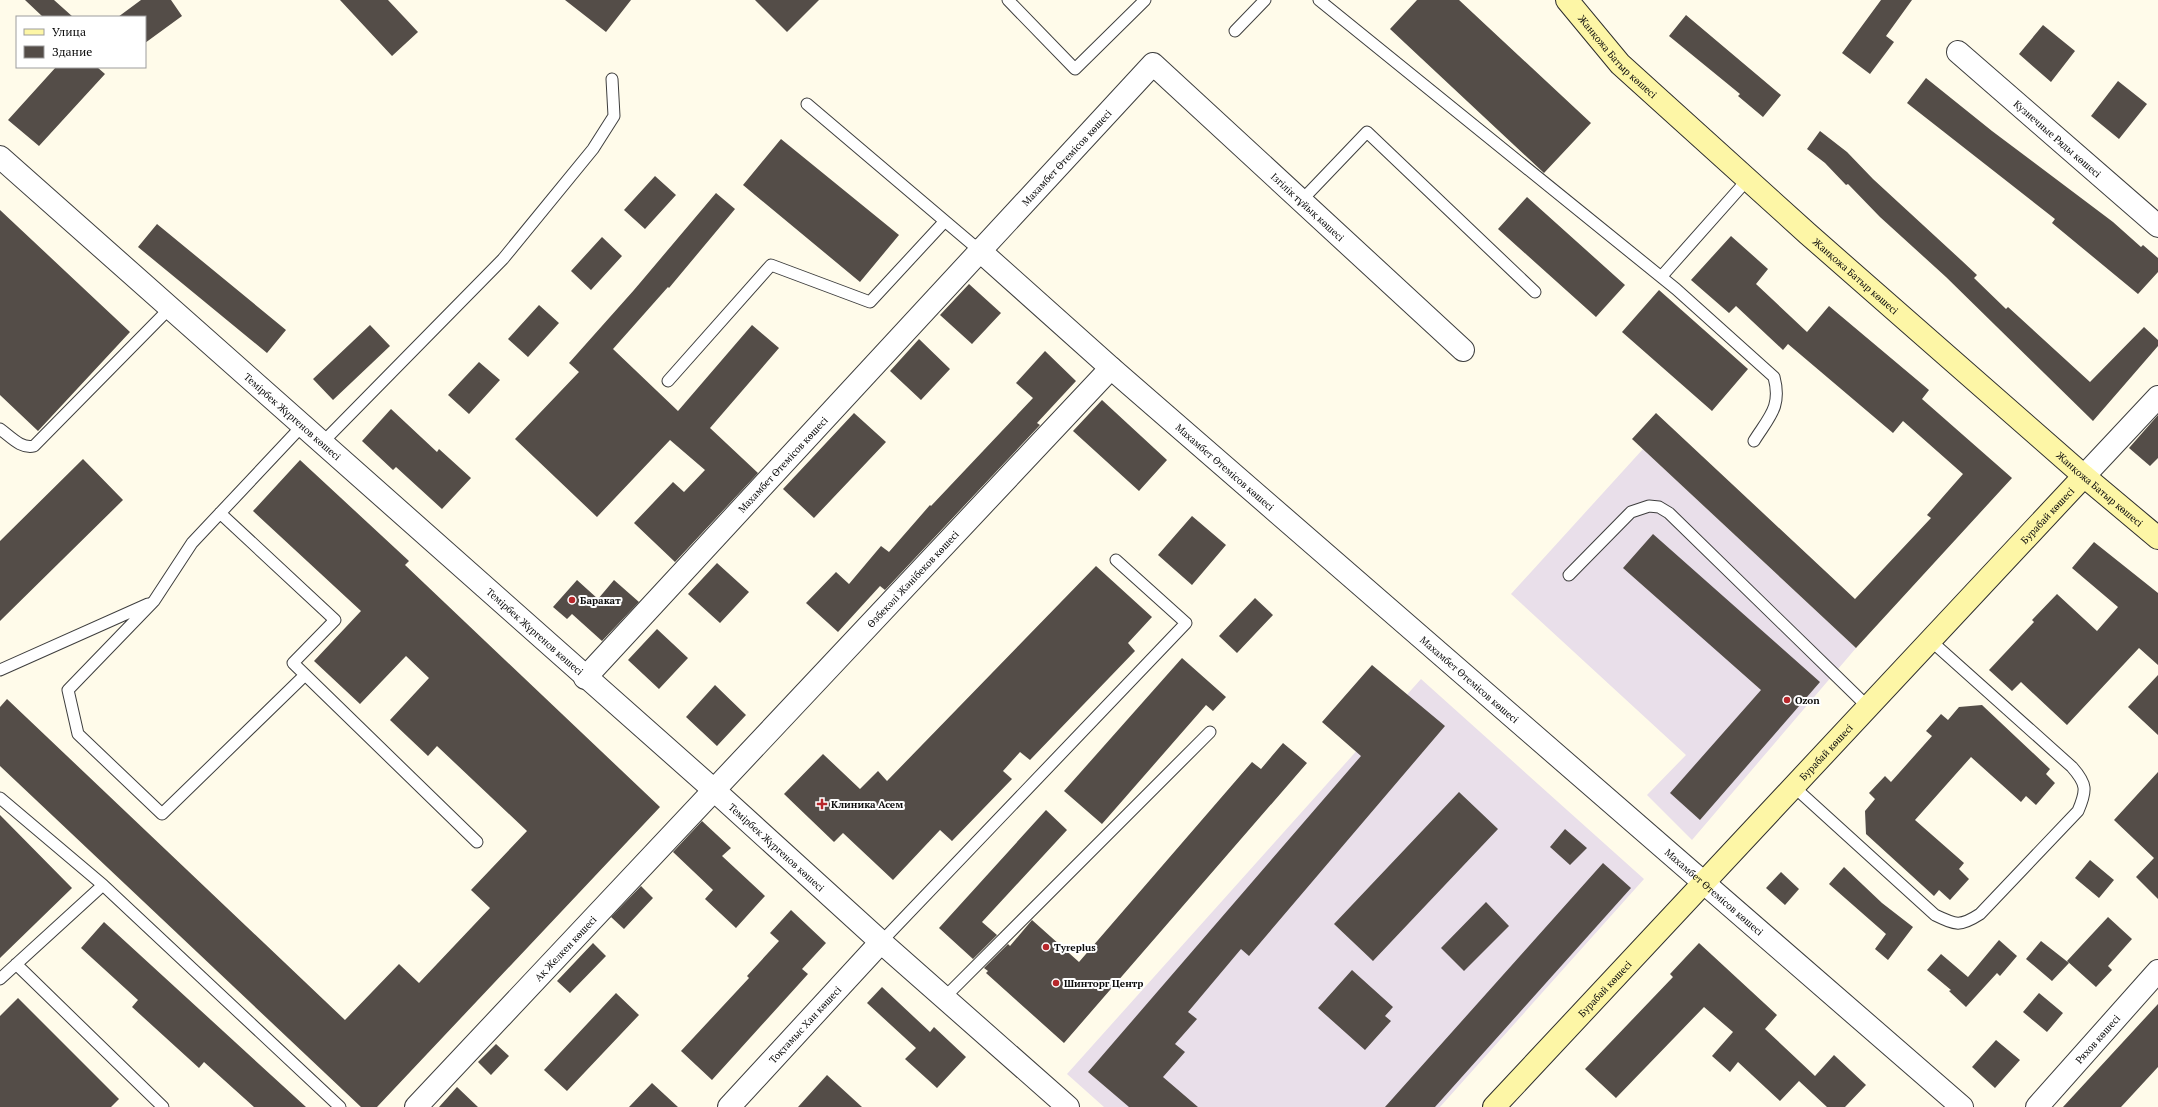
<svg xmlns="http://www.w3.org/2000/svg" width="2158" height="1107" viewBox="0 0 2158 1107" font-family="'PT Serif',serif">
<style>
.industrial{fill:#e9dfea}
.building{fill:#544d48}
.lines{fill:none;stroke-linecap:round;stroke-linejoin:round}
.lane-casing{stroke:#3e3e3e;stroke-width:13}
.street-casing{stroke:#3e3e3e;stroke-width:24}
.secondary-casing{stroke:#2d2d2d;stroke-width:24}
.lane{stroke:#fff;stroke-width:11}
.street{stroke:#fff;stroke-width:22}
.secondary{stroke:#fdf6a6;stroke-width:22}
.poi-dot{fill:#b7272b;stroke:#fff;stroke-width:1.5}
.labels{text-anchor:middle;dominant-baseline:central;stroke-width:4;stroke-linejoin:round;paint-order:stroke}
.street-label{font-size:10px;fill:#0b0b0b;stroke:#fff}
.poi-label{font-size:10px;font-weight:bold;fill:#0b0b0b;stroke:#fff;text-anchor:start}
</style>
<rect width="100%" height="100%" fill="#fffbea"/>
<path class="industrial" d="M1643,449L1856,648L1692,840L1647,795L1686,755L1511,594Z
M1421,679L1644,879L1440,1107H1104L1067,1074Z"/>
<path class="building" d="M25,0H54L73,17H43Z
M141,0H171L182,16L145,43V17H118Z
M340,0H388L418,32L392,56Z
M565,0H631L606,32Z
M755,0H819L787,32Z
M1417,0H1459L1591,123L1544,173L1390,29Z
M1881,0H1912L1886,36L1894,42L1870,74L1842,53Z
M1686,15L1781,95L1763,117L1738,96L1740,94L1669,36Z
M2043,25L2075,51L2051,82L2019,54Z
M56,67H97L105,74L39,146L8,120Z
M1926,78L1992,131L2113,222L2141,247L2143,245L2158,258V272L2138,294L2052,223L2055,219L1907,103Z
M2118,81L2147,104L2119,139L2091,116Z
M1820,131L1847,152L1873,179L1961,260L1977,275L1974,278L2006,309L2008,307L2090,382L2144,327L2158,340V346L2093,421L1946,277L1880,217L1848,184L1846,185L1825,163L1807,149Z
M781,139L899,235L860,282L743,185Z
M655,176L676,195L645,229L624,210Z
M716,193L735,209L669,288L668,287L613,349L678,411L752,325L779,348L710,428L758,473L675,562L634,523L673,482L684,492L705,470L670,440L597,517L515,439L579,372L569,363L634,290Z
M1527,197L1625,285L1596,317L1498,229Z
M0,210L130,332L38,431L0,395Z
M157,224L286,330L267,353L138,247Z
M1731,236L1768,269L1756,284L1807,332L1829,306L1929,390L1922,399L2012,478L1856,648L1632,439L1656,413L1855,599L1931,518L1927,515L1963,474L1903,421L1893,433L1788,344L1783,350L1736,306L1729,313L1691,280Z
M602,237L622,256L591,290L571,271Z
M969,284L1001,313L972,344L940,315Z
M1659,290L1748,369L1712,411L1622,332Z
M539,305L559,323L528,357L508,339Z
M370,325L390,346L333,400L313,379Z
M919,339L950,369L921,400L890,371Z
M1045,351L1076,381L1037,423L1040,425L885,590L880,586L838,632L806,603L836,572L849,584L881,546L889,552L930,505L931,506L1033,398L1016,383Z
M479,362L500,380L469,414L448,395Z
M1102,400L1167,460L1139,491L1073,431Z
M391,409L437,452L439,449L471,478L442,509L396,467L393,470L362,441Z
M854,413L886,442L814,518L783,489Z
M2158,415V458L2150,466L2129,448Z
M83,459L123,500L0,621V541Z
M300,460L409,561L405,565L660,807L377,1107H361L0,766V707L7,699L345,1020L399,964L419,983L490,908L471,890L527,831L437,746L428,756L390,720L429,678L406,656L360,704L314,661L361,611L253,511Z
M1192,516L1226,545L1192,585L1158,555Z
M1653,534L1820,682L1700,820L1670,793L1761,690L1623,568Z
M2094,542L2158,593V665L2139,648L2067,725L2021,682L2012,691L1989,670L2034,622L2032,620L2057,594L2097,631L2118,607L2072,568Z
M717,563L749,592L720,623L688,594Z
M1096,566L1152,617L1128,643L1135,651L1030,760L1020,752L1003,771L1012,779L952,841L940,830L893,880L843,833L834,842L784,794L823,754L860,789L878,771L887,781Z
M577,580L598,599L614,580L639,602L602,641L572,614L567,619L553,607Z
M1255,598L1273,615L1237,653L1219,636Z
M657,629L688,658L659,689L628,660Z
M1182,658L1226,697L1213,711L1206,705L1102,824L1064,791Z
M1372,665L1445,726L1249,956L1241,949L1188,1012L1197,1019L1175,1044L1185,1052L1163,1077L1198,1107H1129L1088,1072L1361,756L1322,722Z
M2158,675V735L2128,707Z
M715,685L746,715L717,746L686,717Z
M1982,705L2050,769L2046,774L2055,783L2036,805L2026,796L2021,802L1971,757L1915,820L1964,863L1959,869L1969,879L1950,900L1939,890L1934,896L1866,834L1865,811L1875,799L1869,793L1885,776L1891,782L1932,736L1926,731L1941,714L1948,720L1959,707Z
M1283,743L1307,763L1064,1043L986,973L988,971L984,968L1008,944L1010,946L1032,920L1079,962L1252,762L1261,769Z
M2158,772V899L2136,877L2154,858L2114,820Z
M1459,792L1498,829L1373,961L1334,924Z
M1046,810L1067,830L982,922L997,935L973,959L939,928Z
M0,815L72,888L0,958Z
M702,821L731,848L722,856L765,896L736,928L705,899L713,890L673,852Z
M1565,829L1587,848L1570,865L1550,847Z
M2090,860L2114,880L2099,898L2075,878Z
M1603,863L1631,888L1435,1107H1385Z
M1844,867L1882,903L1913,927L1888,960L1875,949L1886,934L1829,884Z
M1781,872L1799,889L1785,905L1766,888Z
M641,886L653,898L624,929L611,917Z
M1486,902L1509,926L1464,971L1441,948Z
M791,910L826,943L802,969L808,974L712,1080L681,1051L749,978L747,976L779,941L770,933Z
M2108,917L2132,939L2108,966L2112,970L2096,987L2067,961Z
M104,922L306,1107H254L204,1062L199,1068L132,1007L138,1000L81,948Z
M1999,940L2017,956L2000,976L1997,973L1966,1007L1949,991L1951,990L1927,970L1941,954L1968,977Z
M2041,941L2069,963L2052,981L2026,959Z
M593,943L606,956L570,993L557,981Z
M1699,943L1777,1015L1765,1029L1815,1076L1834,1055L1866,1085L1845,1107H1827L1799,1081L1780,1101L1738,1062L1730,1072L1712,1056L1733,1032L1704,1007L1616,1098L1585,1069L1673,977L1670,974Z
M1352,970L1393,1007L1385,1016L1391,1021L1365,1050L1318,1008Z
M882,987L930,1032L934,1027L966,1057L937,1088L905,1059L916,1048L867,1003Z
M616,993L639,1015L567,1091L544,1070Z
M2039,993L2063,1013L2047,1032L2023,1012Z
M18,998L119,1099L111,1107H0V1016Z
M2158,1004V1067L2121,1107H2063Z
M1996,1040L2020,1060L1995,1088L1972,1067Z
M496,1044L509,1056L491,1075L478,1062Z
M827,1075L862,1107H798Z
M652,1083L678,1107H629Z
M457,1087L478,1107H439Z"/>
<g class="lines">
<defs>
<path id="lane" d="M1008,0L1075,69L1145,0
M1319,0L1676,289L1774,377C1782,407 1769,417 1754,441
M1235,31L1265,0
M807,104L979,250
M1301,201L1367,132L1535,292
M1661,277L1748,179
M668,381L771,265L870,302L945,221
M302,426L192,543L154,601L68,690L78,734L162,814L305,675
M0,429C11,437 21,449 34,446L170,308
M322,443L503,259L593,149L614,116L612,79
M220,513L335,620L293,663L477,842
M1569,575L1631,512L1649,506L1659,507L1669,513L1868,707
M0,670L148,604
M1793,786L1935,915C1956,925 1960,927 1980,914L2078,811C2087,790 2087,784 2072,767L1930,640
M0,798L103,885L340,1107
M881,942L1186,623L1116,560
M16,964L163,1107
M0,979L103,885
M944,998L1210,732"/>
<g id="street">
<path id="s1" d="M1958,52L2158,226"/>
<path id="s2" d="M0,157L715,791L881,942L1068,1107"/>
<path id="s3" d="M979,250L1111,368L1962,1107"/>
<path d="M2084,476L2158,397"/>
<path id="s4" d="M585,678L1153,64L1463,350"/>
<path id="s5" d="M416,1107L1111,368"/>
<path id="s6" d="M729,1107L881,942"/>
<path id="s7" d="M2037,1107L2158,971"/>
</g>
<g id="secondary">
<path id="s8" d="M1567,0L1620,64L1808,234L2084,476L2158,538"/>
<path id="s9" d="M1494,1107L2084,476"/>
</g>
</defs>
<use href="#lane" class="lane-casing"/>
<use href="#street" class="street-casing"/>
<use href="#secondary" class="secondary-casing"/>
<use href="#lane" class="lane"/>
<use href="#street" class="street"/>
<use href="#secondary" class="secondary"/>
</g>
<g class="poi-dot">
<circle cx="572" cy="600" r="4"/>
<circle cx="1787" cy="700" r="4"/>
<path d="M820 798h4v4h4v4h-4v4h-4v-4h-4v-4h4z"/>
<circle cx="1046" cy="947" r="4"/>
<circle cx="1056" cy="983" r="4"/>
</g>
<g class="labels">
<g class="street-label">
<text stroke="none"><textPath href="#s8" startOffset="76">Жанқожа Батыр көшесі</textPath></text>
<text stroke="none"><textPath href="#s1" startOffset="132">Кузнечные Ряды көшесі</textPath></text>
<text stroke="none"><textPath href="#s4" startOffset="709">Махамбет Өтемісов көшесі</textPath></text>
<text stroke="none"><textPath href="#s4" startOffset="1047">Ізгілік тұйық көшесі</textPath></text>
<text stroke="none"><textPath href="#s8" startOffset="400">Жанқожа Батыр көшесі</textPath></text>
<text stroke="none"><textPath href="#s2" startOffset="391">Темірбек Жүргенов көшесі</textPath></text>
<text stroke="none"><textPath href="#s4" startOffset="291">Махамбет Өтемісов көшесі</textPath></text>
<text stroke="none"><textPath href="#s3" startOffset="328">Махамбет Өтемісов көшесі</textPath></text>
<text stroke="none"><textPath href="#s8" startOffset="724">Жанқожа Батыр көшесі</textPath></text>
<text stroke="none"><textPath href="#s9" startOffset="810">Бурабай көшесі</textPath></text>
<text stroke="none"><textPath href="#s5" startOffset="725">Өзбекәлі Жәнібеков көшесі</textPath></text>
<text stroke="none"><textPath href="#s2" startOffset="715">Темірбек Жүргенов көшесі</textPath></text>
<text stroke="none"><textPath href="#s3" startOffset="652">Махамбет Өтемісов көшесі</textPath></text>
<text stroke="none"><textPath href="#s9" startOffset="486">Бурабай көшесі</textPath></text>
<text stroke="none"><textPath href="#s2" startOffset="1039">Темірбек Жүргенов көшесі</textPath></text>
<text stroke="none"><textPath href="#s3" startOffset="976">Махамбет Өтемісов көшесі</textPath></text>
<text stroke="none"><textPath href="#s5" startOffset="218">Ақ Желкен көшесі</textPath></text>
<text stroke="none"><textPath href="#s9" startOffset="162">Бурабай көшесі</textPath></text>
<text stroke="none"><textPath href="#s6" startOffset="112">Тоқтамыс Хан көшесі</textPath></text>
<text stroke="none"><textPath href="#s7" startOffset="91">Ряхов көшесі</textPath></text>
</g>
<g class="poi-label">
<text x="580" y="600">Баракат</text>
<text x="1795" y="700">Ozon</text>
<text x="831" y="804">Клиника Асем</text>
<text x="1054" y="947">Tyreplus</text>
<text x="1064" y="983">Шинторг Центр</text>
</g>
</g>
<rect x="16" y="16" width="130" height="52" fill="#ffffff" stroke="#9d9d9d"/>
<rect x="24" y="29" width="20" height="6" fill="#fdf6a6" stroke="#9d9d9d"/>
<text x="52" y="36" font-size="12" fill="#0b0b0b">Улица</text>
<rect x="24" y="46" width="20" height="12" fill="#544d48" stroke="#9d9d9d"/>
<text x="52" y="56" font-size="12" fill="#0b0b0b">Здание</text>
</svg>
